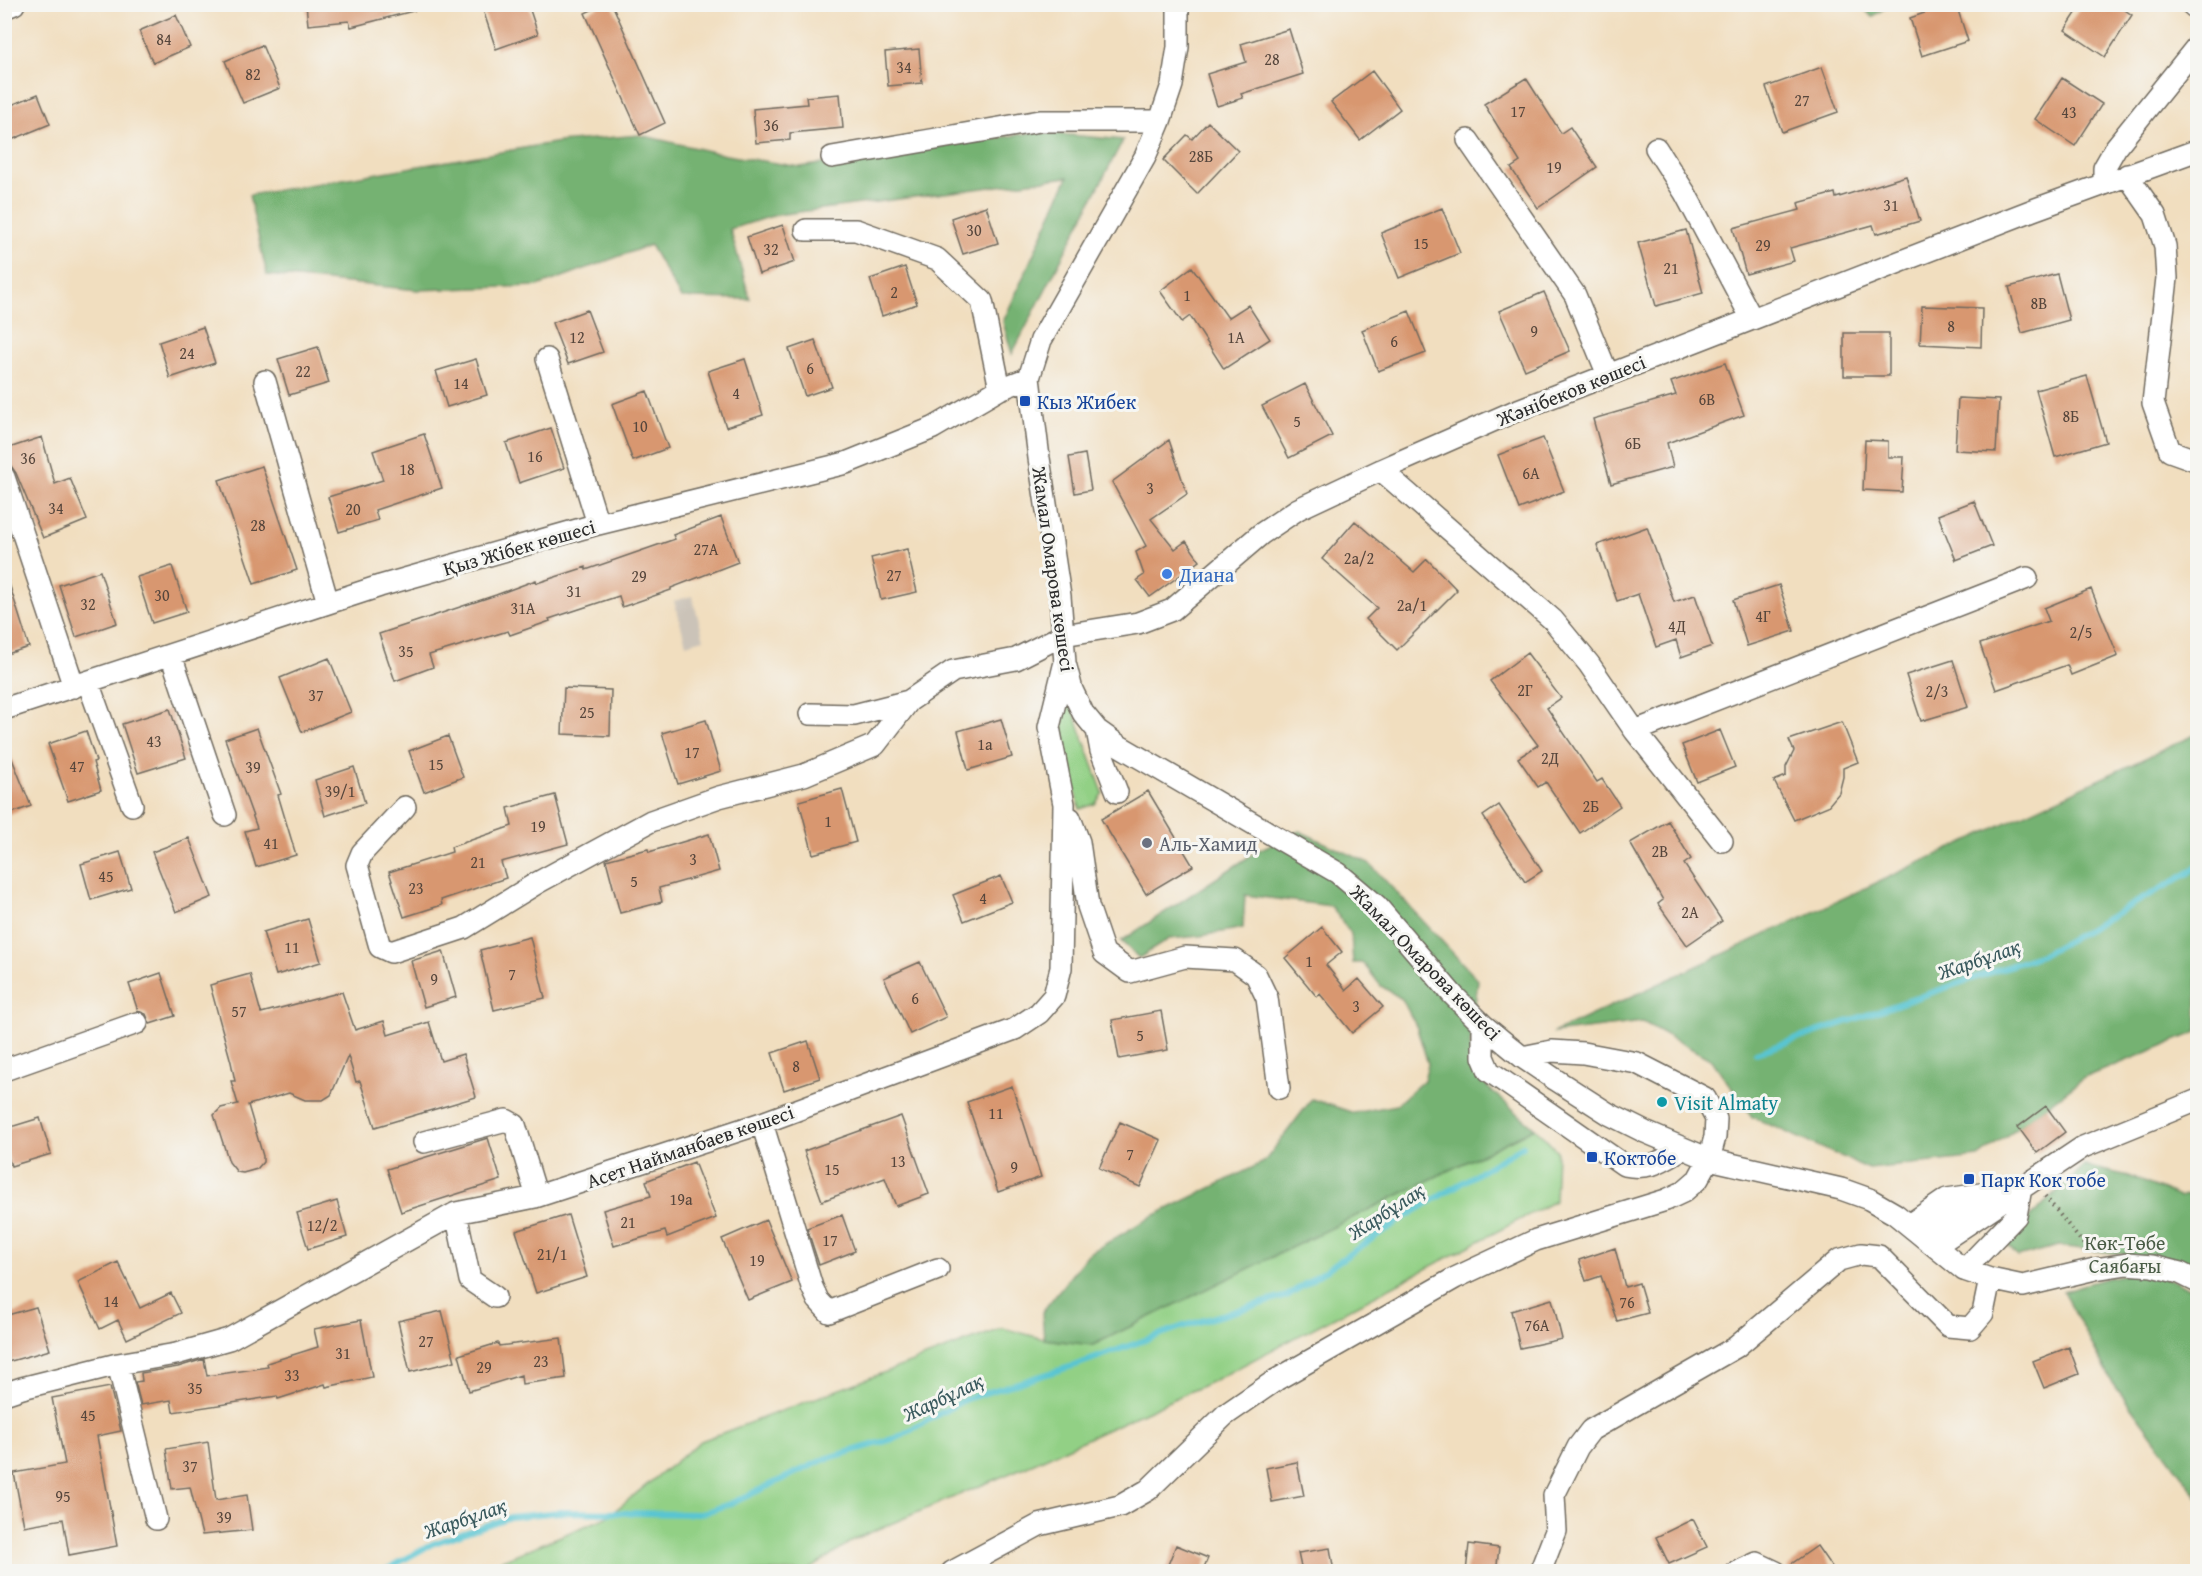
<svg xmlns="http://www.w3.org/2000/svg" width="2202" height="1576" viewBox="0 0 2202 1576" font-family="'Gentium Book Plus',serif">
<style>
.industrial{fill:#cbc3b8}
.green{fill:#92d085;stroke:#5e7e58;stroke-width:1.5}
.forest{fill:#75b272;stroke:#506e4e;stroke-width:1.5}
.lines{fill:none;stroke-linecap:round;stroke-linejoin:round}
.stream{stroke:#59c5d2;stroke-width:6}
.building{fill:#d89770}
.minor-casing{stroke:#706a5f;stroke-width:24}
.path{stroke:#706a5f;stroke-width:4;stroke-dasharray:1.5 4.5;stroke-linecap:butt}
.minor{stroke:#fff;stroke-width:21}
.transit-dot{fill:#1a4fb4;stroke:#f6f6f2;stroke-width:2}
.shop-dot{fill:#3f7fe0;stroke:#f6f6f2;stroke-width:2}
.worship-dot{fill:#6b7280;stroke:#f6f6f2;stroke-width:2}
.culture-dot{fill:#0f9aa8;stroke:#f6f6f2;stroke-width:2}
.labels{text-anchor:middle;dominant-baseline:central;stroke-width:6;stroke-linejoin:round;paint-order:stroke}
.number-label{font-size:16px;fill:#56463c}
.street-label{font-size:20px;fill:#2b2b2b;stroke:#f6f6f2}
.transit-label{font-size:20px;fill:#164399;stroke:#f6f6f2;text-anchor:start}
.shop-label{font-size:20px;fill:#366cbe;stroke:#f6f6f2;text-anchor:start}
.worship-label{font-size:20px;fill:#5b616d;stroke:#f6f6f2;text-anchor:start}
.culture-label{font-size:20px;fill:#0d838f;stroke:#f6f6f2;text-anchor:start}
.park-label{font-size:20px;fill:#4a5d46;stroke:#f6f6f2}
.water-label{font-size:21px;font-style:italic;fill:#39595d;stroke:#f6f6f2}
</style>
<rect width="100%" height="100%" fill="#f6f6f2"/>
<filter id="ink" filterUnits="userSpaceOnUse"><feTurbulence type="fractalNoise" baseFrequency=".0167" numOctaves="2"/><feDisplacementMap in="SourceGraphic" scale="12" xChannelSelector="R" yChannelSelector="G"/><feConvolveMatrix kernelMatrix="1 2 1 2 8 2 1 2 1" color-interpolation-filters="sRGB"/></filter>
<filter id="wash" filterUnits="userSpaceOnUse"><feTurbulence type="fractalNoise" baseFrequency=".008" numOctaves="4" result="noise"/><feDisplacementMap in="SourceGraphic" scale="24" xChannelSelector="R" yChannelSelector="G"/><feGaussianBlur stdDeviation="1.35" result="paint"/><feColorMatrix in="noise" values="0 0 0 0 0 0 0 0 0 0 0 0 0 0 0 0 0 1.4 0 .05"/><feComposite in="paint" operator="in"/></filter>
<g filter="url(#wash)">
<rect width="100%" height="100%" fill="#f1debf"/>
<path class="industrial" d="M692,596L704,639L686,644L674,601Z"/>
<path class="green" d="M1065,682C1075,719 1090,756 1103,793L1095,804L1080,809L1062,741Z
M1535,1128L1557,1151L1555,1201L1213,1381L1034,1463L855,1539L807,1571L473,1572L607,1517L701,1441L1003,1328L1044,1339L1093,1345Z"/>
<path class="forest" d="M1861,5H1889L1872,17Z
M1036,132L1123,140L1012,354L1003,322L1068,177L776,215L730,229L750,299L681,298L650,245L538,286L418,290L267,275L249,195L559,142L640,135L726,155L800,167Z
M2197,734V1032L2084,1078L1978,1157L1869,1169L1752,1117L1712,1060L1643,1022L1553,1033Z
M1299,831L1369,863L1478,980L1470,1046L1479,1080L1535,1128L1093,1345L1044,1339L1042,1312L1088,1254L1149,1218L1264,1162L1312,1099L1354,1113L1396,1105L1424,1080L1428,1064L1417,1028L1402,999L1381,986L1363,963H1353L1351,934L1331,906L1245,895L1243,928L1200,936L1169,939L1139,958L1121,941L1259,850Z
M2084,1166L2129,1176L2179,1197L2197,1192V1275L2129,1255L2058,1246L2018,1257L2008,1246L2013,1233Z
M2136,1272L2176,1281L2197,1293V1496L2113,1383L2063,1291L2103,1279Z"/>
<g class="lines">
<path class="stream" d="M1756,1053L2044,954L2187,874L2198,865
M382,1572L432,1544L510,1517L559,1512L700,1514L732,1503L825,1459L896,1438L966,1399L1076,1365L1181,1327L1287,1296L1400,1220L1523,1146"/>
</g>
<g id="blocks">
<path class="building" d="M306,4H416L417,10L351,27L349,21L308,25Z
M481,4H528L538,34L496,49Z
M604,4H612L665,123L640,135L585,13Z
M1950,4H1956L1968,41L1922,56L1910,18Z
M2082,4H2116L2132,15L2105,57L2065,30Z
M176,15L190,47L153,63L139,31Z
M1289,29L1303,74L1241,94L1243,98L1217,106L1207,74L1246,62L1241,44Z
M262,45L280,88L243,103L225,61Z
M919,49L922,83L888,86L885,52Z
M1822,67L1838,112L1782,132L1766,87Z
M1372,71L1400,109L1360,140L1331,102Z
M1526,78L1561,133L1570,127L1597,167L1538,208L1511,168L1520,162L1484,104Z
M2062,78L2102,104L2075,146L2035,119Z
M38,94L50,124L4,143V108Z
M840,94L843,128L790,133V140L756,143L753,109L807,104L806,97Z
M1208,122L1238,151L1197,194L1163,160L1187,135L1192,139Z
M1906,176L1920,221L1876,234L1873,225L1790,248L1794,261L1746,274L1733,228L1800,210L1798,203L1835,193L1836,198Z
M986,206L998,243L963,254L951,218Z
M1442,208L1460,253L1399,278L1381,233Z
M783,225L795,262L759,274L747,237Z
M1686,230L1703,293L1656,306L1638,243Z
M905,267L917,304L882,316L870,279Z
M1192,267L1228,318L1248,305L1270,339L1224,369L1190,316L1182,322L1160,291Z
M2057,274L2069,320L2022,333L2009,287Z
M1544,292L1570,351L1525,370L1499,311Z
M1922,306L1982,308L1981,347L1920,344Z
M587,310L603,352L568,364L552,323Z
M1409,311L1426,353L1378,371L1362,330Z
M203,327L215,363L170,378L159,342Z
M1844,333H1889V376H1844Z
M815,340L832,387L805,396L789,349Z
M318,347L329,383L289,395L278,359Z
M476,359L487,395L447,407L436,371Z
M745,359L763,415L726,427L708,371Z
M1725,363L1744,415L1667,443L1673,467L1611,484L1593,419L1676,395L1671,382Z
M2087,376L2106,442L2055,457L2036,390Z
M1305,384L1332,436L1289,458L1262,406Z
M647,391L668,448L633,461L612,404Z
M1958,398L1999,400L1996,452L1955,450Z
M551,428L564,468L519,483L506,443Z
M424,434L442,488L375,510L378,520L339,532L328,497L383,480L373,451Z
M42,437L55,484L70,478L87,520L43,538L16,473L11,466L6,449Z
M1543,438L1564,491L1519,509L1498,455Z
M1169,440L1187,494L1151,519L1175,549L1186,541L1200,561L1150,597L1137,580L1144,575L1136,552L1146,546L1112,482Z
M1865,440L1888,441V457H1904L1902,492L1863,490Z
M1085,454L1091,490L1075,493L1069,457Z
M262,466L297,570L254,584L219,480Z
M1974,501L1992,546L1956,560L1938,515Z
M721,517L738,562L671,588V590L622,607L619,596L549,619L550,621L510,635L508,631L429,655L433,667L395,681L379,634L496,595L536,580L537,583L586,567V570L675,539L673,535Z
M1355,521L1414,572L1427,559L1457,590L1397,650L1366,619L1377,608L1322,559Z
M1647,527L1674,602L1695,595L1712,646L1681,657L1676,640L1656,647L1638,594L1617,601L1597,545Z
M907,549L917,592L881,600L871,558Z
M172,566L187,612L152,623L137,577Z
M100,571L117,623L76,637L59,585Z
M8,580L29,647L4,655V581Z
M1779,585L1794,631L1747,646L1733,600Z
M2091,589L2118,656L2071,675L2067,665L1996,690L1980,644L2049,621L2044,608Z
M1527,653L1561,698L1547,708L1597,782L1602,779L1620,806L1580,833L1546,782L1538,787L1518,758L1538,745L1490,681Z
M329,658L351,712L302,732L280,678Z
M1953,660L1968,707L1921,721L1906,675Z
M564,688L611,690L610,736L562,734Z
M170,709L186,758L138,773L122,724Z
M1001,719L1012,757L968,770L958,731Z
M706,720L721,771L678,784L662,733Z
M1842,722L1858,762L1843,768V777L1839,793L1828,806L1794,820L1774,781L1786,776V767L1794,751L1789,740Z
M257,728L281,794L278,795L296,855L256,867L245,831L257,828L225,739Z
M1720,730L1735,767L1697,782L1682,745Z
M86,731L96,761L93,762L101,790L68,801L48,744Z
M448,736L463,777L424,792L409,751Z
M4,739L31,806L4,816Z
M354,767L365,803L325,816L315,780Z
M842,789L856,842L813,854L799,801Z
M1148,791L1193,866L1146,894L1101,819Z
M555,795L568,844L501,862L506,878L441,900L442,905L404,917L389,872L452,852L451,847L512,826L508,808Z
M1499,805L1542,871L1525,882L1483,816Z
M1668,821L1691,859L1684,864L1722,921L1687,945L1658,904L1663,900L1630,843Z
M709,834L719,871L659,888L662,902L620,913L606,860L648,849L649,852Z
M189,838L212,897L176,912L152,852Z
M120,852L131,888L91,900L81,864Z
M1001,876L1012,902L964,921L953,895Z
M308,919L321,962L276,975L263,932Z
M1322,927L1342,952L1326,965L1346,990L1359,979L1383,1007L1352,1033L1320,994L1317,997L1285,958Z
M530,937L545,998L494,1010L480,950Z
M443,951L456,997L424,1007L411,961Z
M920,962L946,1017L910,1034L884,978Z
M161,973L175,1016L150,1024L146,1014L138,1011L129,984Z
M250,974L261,1013L342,992L355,1030L384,1021L388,1035L429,1022L441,1061L463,1054L476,1097L375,1127L360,1081L356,1082L348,1056L331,1095L323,1100H305L289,1093L248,1105L263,1156V1162L257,1169L243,1173L237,1172L229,1162L214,1115L221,1108L238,1104L231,1081H235L231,1062L210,985Z
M1161,1011L1168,1050L1119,1059L1112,1020Z
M808,1041L820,1078L784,1090L772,1053Z
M1012,1086L1041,1177L998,1192L967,1102Z
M2046,1106L2065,1132L2037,1153L2018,1127Z
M901,1116L929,1194L896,1206L885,1178L822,1201L804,1151Z
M40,1118L51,1154L11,1166L4,1144V1129Z
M1120,1122L1161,1140L1140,1187L1099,1168Z
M488,1138L501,1180L401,1212L387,1169Z
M694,1162L716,1218L667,1237L665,1231L614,1246L603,1210L651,1196L646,1181Z
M337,1201L347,1237L308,1249L297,1213Z
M568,1215L587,1277L536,1293L516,1231Z
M842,1215L855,1251L819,1265L807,1228Z
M766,1220L792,1282L748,1300L722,1239Z
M1615,1248L1625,1287L1639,1283L1648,1313L1617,1321L1601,1276L1586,1281L1579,1260Z
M118,1262L140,1308L171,1293L181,1313L127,1339L118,1320L100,1329L78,1282Z
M1552,1299L1562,1339L1520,1348L1511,1311Z
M36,1307L50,1350L4,1363V1316Z
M442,1311L455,1361L410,1372L398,1321Z
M361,1320L372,1377L326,1387L325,1384L278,1399L277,1396L173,1412L171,1400L141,1405L135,1382L142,1381L141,1373L178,1367L204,1359L207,1376L268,1367L267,1363L318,1347L314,1329Z
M561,1338L566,1378L522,1384L521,1375L469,1391L459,1355L498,1343L499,1346Z
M2069,1347L2079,1374L2044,1388L2033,1361Z
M110,1387L121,1431L97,1436L117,1546L69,1555L63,1519L24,1526L14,1473L65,1464L52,1398Z
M208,1442L216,1500L247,1495L252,1530L202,1535L190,1487L172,1489L166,1449Z
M1297,1462L1304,1496L1272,1502L1266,1468Z
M1693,1519L1707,1547L1669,1564L1656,1537Z
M1469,1544L1499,1548L1496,1572H1466Z
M1176,1545L1208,1558L1202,1572H1165Z
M1817,1546L1835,1572H1789L1787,1567Z
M1330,1548L1334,1572H1302L1298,1553Z"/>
</g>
</g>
<g filter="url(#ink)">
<use href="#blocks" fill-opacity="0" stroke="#706a5f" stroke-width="1.5"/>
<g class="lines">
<defs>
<path id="minor" d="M1178,4V47L1172,85L1160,121L1145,157L1041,340L1029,378L1039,458L1060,596L1065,663L1072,690L1083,713L1097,730L1118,745L1338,873L1377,906L1452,994L1483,1025L1522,1057L1556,1080L1609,1114L1645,1132L1709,1159L1841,1189L1869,1199L1895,1214L1964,1270L1990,1279L2023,1286L2095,1269L2127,1264L2152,1266L2180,1273L2198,1282
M2191,4L2198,10
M4,8L14,4
M1468,140L1575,295L1608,375
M1656,148L1685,193L1752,319
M832,157L1040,121H1160
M2127,175L2155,215L2165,246L2167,278L2153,403L2170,451L2198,461
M2104,184V168L2116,147L2198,45
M806,230H856L937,259L982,301L1000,389
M547,359L598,524
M265,381L328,603
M1381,470L1553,620L1589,664L1635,731L1722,841
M4,477L74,687
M171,655L225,815
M88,682L132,805
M4,709L380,586L598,524L846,463L933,428L1000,389L1029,378
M810,714L854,715L909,701L953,671L1016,659L1063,635L1138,623L1172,610L1261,534L1298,509L1381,470L1513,412L2033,210L2198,150
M1097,730L1101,751L1117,792
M1635,731L2027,578
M405,807L362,853L357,865L380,947L391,952L464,928L537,883L651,821L719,797L804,775L875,745L909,701
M1070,818L1079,842L1088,906L1104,953L1130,972L1185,957L1235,960L1256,975L1267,998L1279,1088
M1483,1025V1057L1489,1071L1624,1165C1650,1170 1660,1162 1682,1149
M4,1070L137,1023
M762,1123L812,1287L818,1300L829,1312L938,1269
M424,1142L506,1120L515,1125L534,1187L535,1197
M456,1213L470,1280L495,1297
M1909,1225L1947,1199L2014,1189
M1925,1237L1965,1205L1979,1199
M1935,1246L2083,1147L2198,1100
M1964,1270L2016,1216L2021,1188
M118,1364L156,1519
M4,1394L22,1388L118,1364L176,1354L229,1339L456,1213L535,1197L762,1123L1015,1029L1039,1013L1054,996L1061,968L1064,804L1049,727L1064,666
M952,1572L1039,1525L1120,1506L1148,1490L1225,1415L1276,1380L1455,1278L1536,1240L1666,1200L1683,1192L1698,1179L1709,1159L1715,1137L1716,1119L1705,1098L1637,1063L1583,1053L1552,1051L1522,1057
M1540,1572L1556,1531L1554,1495L1578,1447L1591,1430L1736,1347L1839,1260L1861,1254L1879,1256L1948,1326L1970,1328L1983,1313L1990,1279
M1737,1572L1757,1563L1776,1572"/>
</defs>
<use href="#minor" class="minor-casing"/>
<path class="path" d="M2045,1196L2089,1251"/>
<use href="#minor" class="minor"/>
</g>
</g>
<g class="transit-dot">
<rect x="1019" y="395" width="12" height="12" rx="3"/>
<rect x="1586" y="1151" width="12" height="12" rx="3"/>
<rect x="1963" y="1173" width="12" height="12" rx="3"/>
</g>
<circle class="shop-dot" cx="1167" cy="574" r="6"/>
<circle class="worship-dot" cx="1147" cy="843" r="6"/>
<circle class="culture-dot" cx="1662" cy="1102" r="6"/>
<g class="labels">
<g class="number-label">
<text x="164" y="39">84</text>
<text x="1272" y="59">28</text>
<text x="904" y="67">34</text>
<text x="253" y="74">82</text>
<text x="1802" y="100">27</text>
<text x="1518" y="111">17</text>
<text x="2069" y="112">43</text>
<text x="771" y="125">36</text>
<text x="1201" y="156">28Б</text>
<text x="1554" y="167">19</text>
<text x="1891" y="205">31</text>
<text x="974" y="230">30</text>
<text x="1421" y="243">15</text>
<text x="1763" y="245">29</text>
<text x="771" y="249">32</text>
<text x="1671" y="268">21</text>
<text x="894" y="292">2</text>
<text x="1187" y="295">1</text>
<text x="2039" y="303">8В</text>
<text x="1951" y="326">8</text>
<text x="1534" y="331">9</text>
<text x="577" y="337">12</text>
<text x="1236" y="337">1А</text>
<text x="1394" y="341">6</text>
<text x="187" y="353">24</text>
<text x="810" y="368">6</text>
<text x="303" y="371">22</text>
<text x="461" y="383">14</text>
<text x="736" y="393">4</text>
<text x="1707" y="399">6В</text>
<text x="2071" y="416">8Б</text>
<text x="1297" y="421">5</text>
<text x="640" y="426">10</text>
<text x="1633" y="443">6Б</text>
<text x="535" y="456">16</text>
<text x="28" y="458">36</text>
<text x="407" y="469">18</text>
<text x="1531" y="473">6А</text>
<text x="1150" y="488">3</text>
<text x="56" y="508">34</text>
<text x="353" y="509">20</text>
<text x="258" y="525">28</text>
<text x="706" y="549">27А</text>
<text x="1359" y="558">2а/2</text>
<text x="894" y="575">27</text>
<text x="639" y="576">29</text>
<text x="574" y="591">31</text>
<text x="162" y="595">30</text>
<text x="88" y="604">32</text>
<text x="1412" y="605">2а/1</text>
<text x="523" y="608">31А</text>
<text x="1763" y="616">4Г</text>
<text x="1677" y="626">4Д</text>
<text x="2081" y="632">2/5</text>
<text x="406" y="651">35</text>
<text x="1525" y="690">2Г</text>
<text x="1937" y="691">2/3</text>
<text x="316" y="695">37</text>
<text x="587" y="712">25</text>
<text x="154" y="741">43</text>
<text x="985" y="744">1а</text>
<text x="692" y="752">17</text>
<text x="1550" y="758">2Д</text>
<text x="436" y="764">15</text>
<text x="77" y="766">47</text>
<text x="253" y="767">39</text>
<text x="340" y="791">39/1</text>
<text x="1591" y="806">2Б</text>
<text x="828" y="821">1</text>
<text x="538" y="826">19</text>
<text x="271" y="843">41</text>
<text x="1660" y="851">2В</text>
<text x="693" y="859">3</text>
<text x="478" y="862">21</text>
<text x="106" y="876">45</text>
<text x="634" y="881">5</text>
<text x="416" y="888">23</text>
<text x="983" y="898">4</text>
<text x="1690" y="912">2А</text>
<text x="292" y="947">11</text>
<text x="1309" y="961">1</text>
<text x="512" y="974">7</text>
<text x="434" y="979">9</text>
<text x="915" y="998">6</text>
<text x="1356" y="1006">3</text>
<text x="239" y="1011">57</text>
<text x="1140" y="1035">5</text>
<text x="796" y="1066">8</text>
<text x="996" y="1113">11</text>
<text x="1130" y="1154">7</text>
<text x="898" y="1161">13</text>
<text x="1014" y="1167">9</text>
<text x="832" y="1169">15</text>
<text x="681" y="1199">19а</text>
<text x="628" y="1222">21</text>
<text x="322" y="1225">12/2</text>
<text x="830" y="1240">17</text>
<text x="552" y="1254">21/1</text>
<text x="757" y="1260">19</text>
<text x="111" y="1301">14</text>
<text x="1627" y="1302">76</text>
<text x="1537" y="1325">76А</text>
<text x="426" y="1341">27</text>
<text x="343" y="1353">31</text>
<text x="541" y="1361">23</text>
<text x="484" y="1367">29</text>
<text x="292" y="1375">33</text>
<text x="195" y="1388">35</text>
<text x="88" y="1415">45</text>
<text x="190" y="1466">37</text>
<text x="63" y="1496">95</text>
<text x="224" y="1517">39</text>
</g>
<g class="street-label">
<text transform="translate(1571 390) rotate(-22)">Жәнібеков көшесі</text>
<text transform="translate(519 547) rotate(-16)">Қыз Жібек көшесі</text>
<text transform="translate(1054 569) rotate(82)">Жамал Омарова көшесі</text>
<text transform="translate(1426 962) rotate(46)">Жамал Омарова көшесі</text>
<text transform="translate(690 1146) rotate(-19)">Асет Найманбаев көшесі</text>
</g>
<g class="transit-label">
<text x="1037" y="401">Кыз Жибек</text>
<text x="1604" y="1157">Коктобе</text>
<text x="1981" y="1179">Парк Кок тобе</text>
</g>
<g class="shop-label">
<text x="1179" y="574">Диана</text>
</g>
<g class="worship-label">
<text x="1159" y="843">Аль-Хамид</text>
</g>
<g class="culture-label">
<text x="1674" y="1102">Visit Almaty</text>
</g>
<g class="park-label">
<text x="2125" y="1242">Көк-Төбе<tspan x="2125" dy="23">Саябағы</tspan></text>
</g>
<g class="water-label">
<text transform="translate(1979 959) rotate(-19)">Жарбұлақ</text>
<text transform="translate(1386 1211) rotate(-33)">Жарбұлақ</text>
<text transform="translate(943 1397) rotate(-25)">Жарбұлақ</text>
<text transform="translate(465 1518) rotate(-19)">Жарбұлақ</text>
</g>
</g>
<rect width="2202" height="1576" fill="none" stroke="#f6f6f2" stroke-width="24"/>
</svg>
